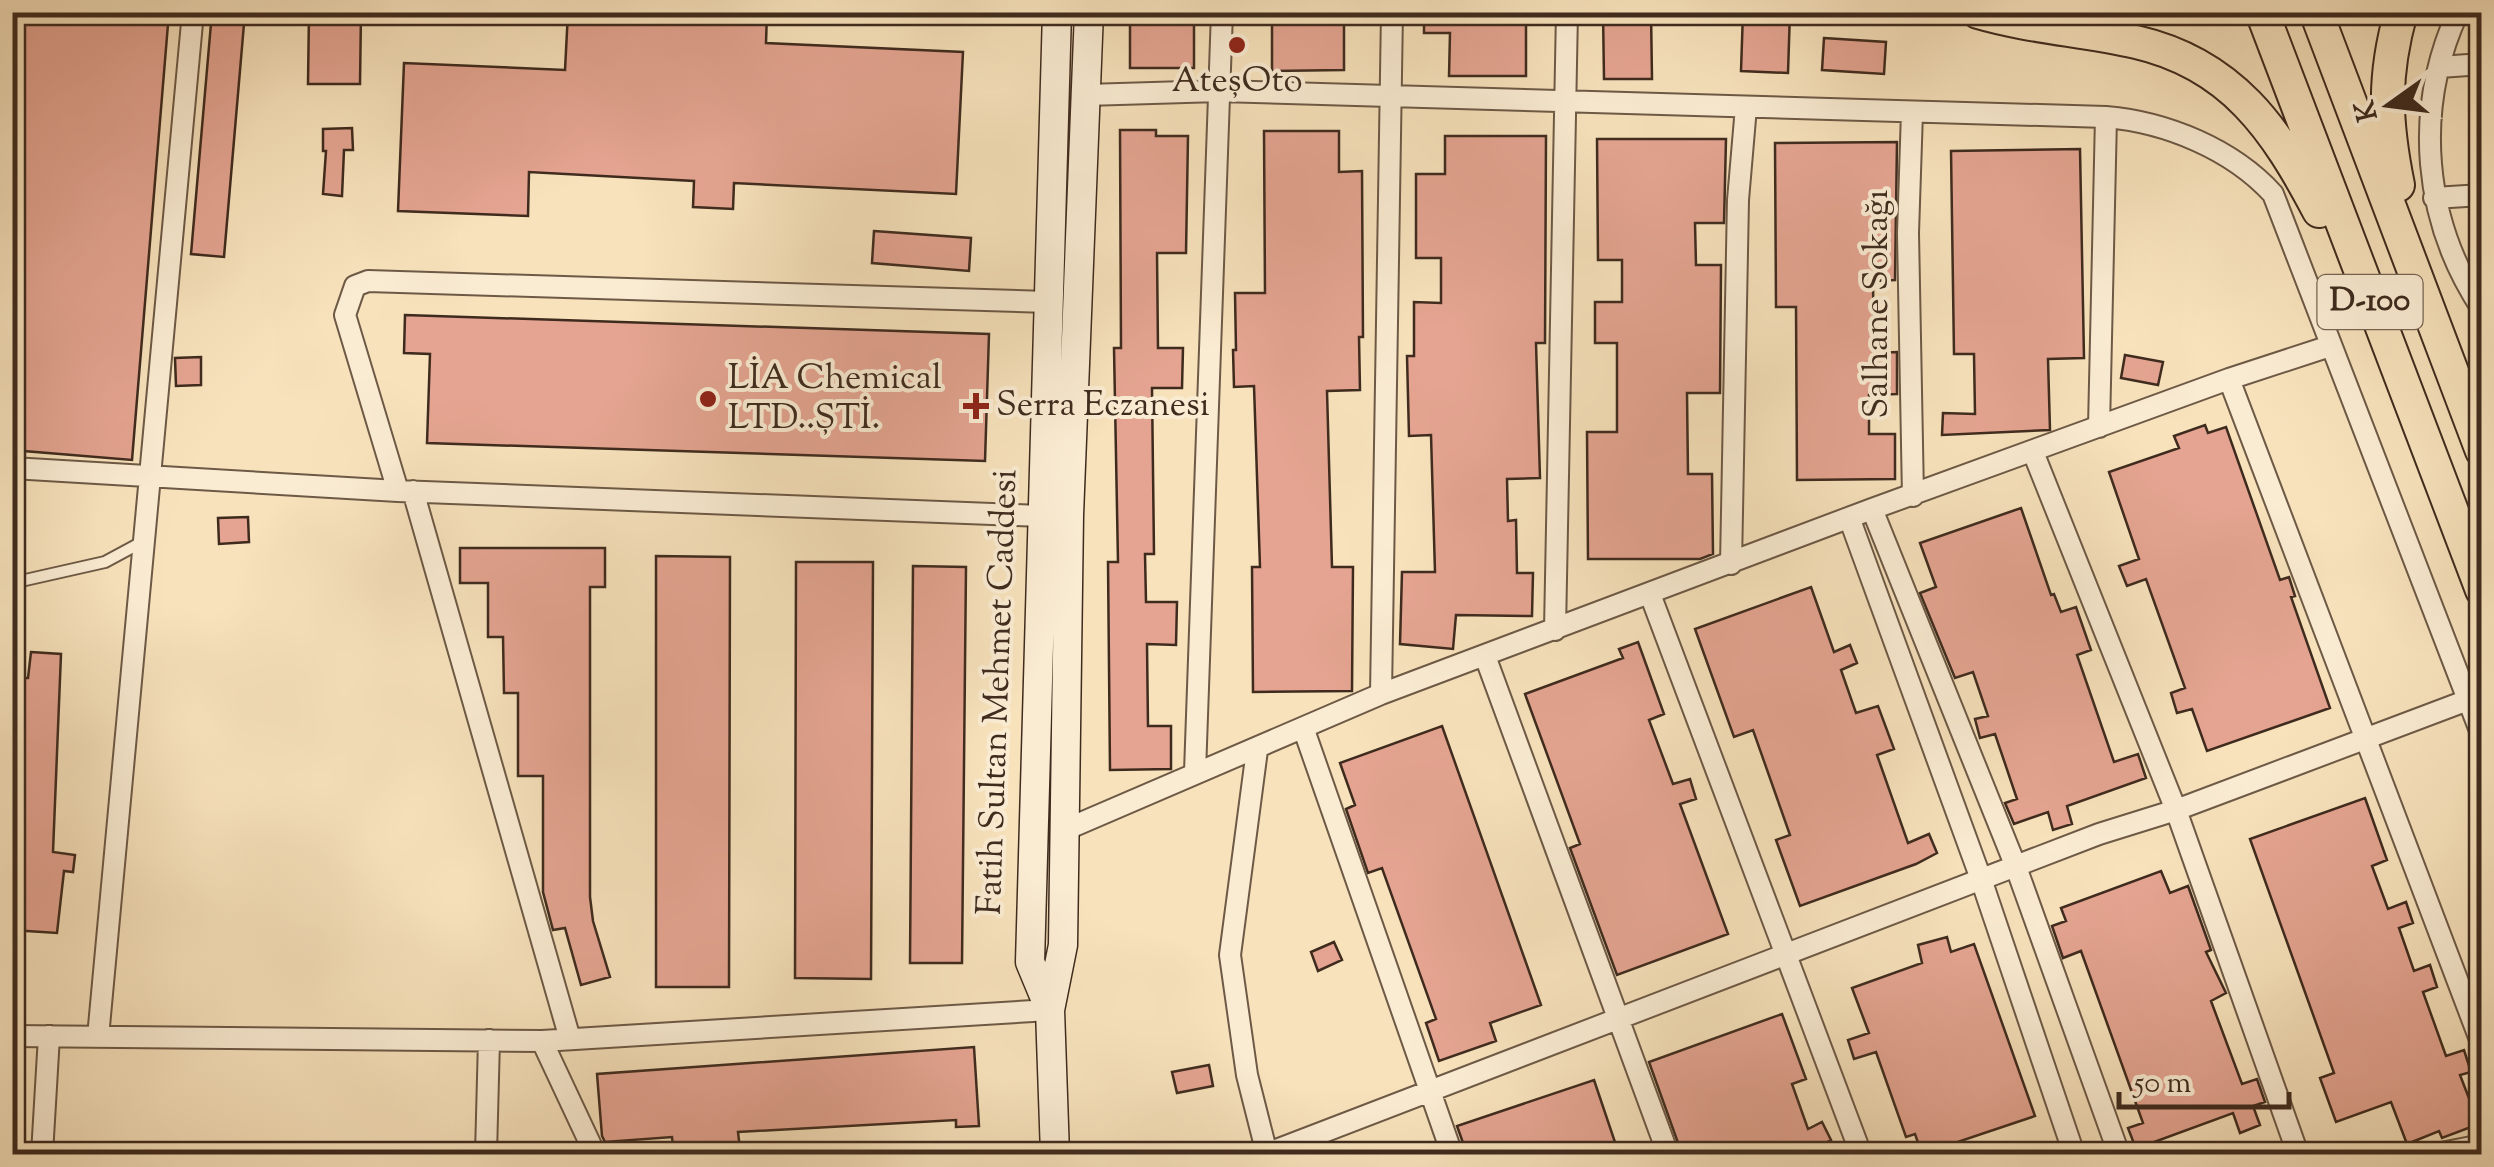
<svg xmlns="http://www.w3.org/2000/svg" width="2494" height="1167" viewBox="0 0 2494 1167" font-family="'Sorts Mill Goudy',serif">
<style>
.building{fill:#e4a491;stroke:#3f2b1e;stroke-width:2.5}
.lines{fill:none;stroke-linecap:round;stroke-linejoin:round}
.service-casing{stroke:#6d5946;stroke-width:14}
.minor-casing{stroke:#6d5946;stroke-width:24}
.secondary-casing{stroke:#3f2b1e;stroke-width:31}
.trunk-casing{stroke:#3f2b1e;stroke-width:36}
.service{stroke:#faecd3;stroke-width:10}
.minor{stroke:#faecd3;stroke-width:20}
.secondary{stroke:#faecd3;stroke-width:28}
.trunk{stroke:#f7e2bc;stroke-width:32}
.poi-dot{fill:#8f2418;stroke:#faecd3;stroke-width:4}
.labels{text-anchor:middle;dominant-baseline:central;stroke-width:8;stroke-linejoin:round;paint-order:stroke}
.shield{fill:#faecd3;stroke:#776554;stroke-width:2.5}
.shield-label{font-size:32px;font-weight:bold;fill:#3f2b1e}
.poi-label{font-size:35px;fill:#3f2b1e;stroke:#faecd3;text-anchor:start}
.street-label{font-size:35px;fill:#3f2b1e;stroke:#faecd3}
</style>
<rect width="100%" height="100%" fill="#f7e2bc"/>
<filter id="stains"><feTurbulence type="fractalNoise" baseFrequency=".002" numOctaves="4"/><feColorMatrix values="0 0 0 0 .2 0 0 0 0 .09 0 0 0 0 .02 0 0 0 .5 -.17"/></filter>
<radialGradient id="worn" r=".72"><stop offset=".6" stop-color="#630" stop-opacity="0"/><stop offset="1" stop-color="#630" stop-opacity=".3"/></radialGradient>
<path class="building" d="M12,12H169L132,460L12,450Z
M212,12H245L224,257L191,254Z
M309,12H361L360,84H308Z
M568,12H767L766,43L963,52L956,194L734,183L733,209L693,207L694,181L529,172L528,216L398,211L404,63L565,70Z
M1130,12H1194V68H1130Z
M1272,12H1344V70L1272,71Z
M1424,12H1526V76H1449L1450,33H1424Z
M1603,12H1651L1652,79H1604Z
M1743,12H1790L1788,73L1741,71Z
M1824,38L1886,42L1884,74L1822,70Z
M352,128L353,150H344L342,196L323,194L326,151H323V129Z
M1120,130H1156V136H1188L1186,253H1157L1158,348H1183L1182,388H1152L1154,554H1145L1146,602H1177L1176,645L1147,644L1148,726H1171V769L1110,770L1108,562H1118L1114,348H1121Z
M1264,131H1339V172L1362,171L1363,337H1359L1360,390L1327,391L1332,567H1353L1352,691L1253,692L1252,567H1260L1254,386L1234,387L1233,350H1236L1235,293H1265Z
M1445,136H1546L1545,343H1536L1540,478L1507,479L1508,521L1516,520L1517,573H1533L1532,616L1456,615L1453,649L1400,644L1402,572H1435L1431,435L1409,436L1407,356H1414V302L1441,303V258H1416V174H1445Z
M1597,139H1726L1724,223H1695L1696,265H1721L1720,393H1687L1688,474H1712L1713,554L1700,559H1588L1587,432H1617V343H1595V302H1622V260H1598Z
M1897,142L1895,280L1873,281L1874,353L1897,352V394L1869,395V434H1895V479L1797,480L1796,307H1776L1775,143Z
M2080,149L2084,358L2048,359L2050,430L1942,435L1943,413L1975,414L1974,354H1954L1951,151Z
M874,231L971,238L969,271L872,263Z
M405,315L989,334L985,461L427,443L430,354L404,353Z
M2125,355L2163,362L2158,385L2121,378Z
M201,357V385L176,386L175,358Z
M2205,425L2208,433L2226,427L2280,580L2289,577L2295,596L2291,597L2330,708L2207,751L2192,709L2177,713L2171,693L2185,688L2146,579L2127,586L2119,566L2139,559L2109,472L2179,448L2174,436Z
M2021,508L2051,595L2054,594L2061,612L2076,607L2091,650L2077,655L2114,762L2138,754L2146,778L2067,806L2072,824L2053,830L2048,812L2014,824L2005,803L2017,799L1995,734L1980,738L1975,719L1988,716L1973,672L1955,678L1920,593L1936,587L1920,543Z
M248,517L249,542L219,544L218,518Z
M460,548H605V587H590V897L593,921L610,977L581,985L565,928L553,930L543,892V776H518V693H504L503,637H488V583H460Z
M656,556L730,557L729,987H656Z
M796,562H873L871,979L795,978Z
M913,566L966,567L962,963H910Z
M1811,587L1834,652L1850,645L1857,663L1841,670L1856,713L1878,706L1894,749L1877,755L1908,843L1929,834L1937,853L1916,864L1800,906L1776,840L1790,835L1753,730L1734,737L1695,629Z
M1638,642L1664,714L1649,720L1673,784L1690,779L1696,799L1680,804L1728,934L1617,975L1570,848L1580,844L1525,694L1623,658L1619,649Z
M31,652L61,654L53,852L75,855L73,872L64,871L57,933L12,930V845L17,846L24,678H28Z
M1442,726L1541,1005L1490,1023L1496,1041L1439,1061L1426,1023L1436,1019L1382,868L1368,873L1346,809L1355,805L1340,763Z
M2365,798L2387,860L2372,866L2388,909L2406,902L2413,923L2399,928L2414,971L2430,965L2437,987L2423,992L2446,1056L2464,1050L2471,1072L2460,1075L2479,1124L2442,1138L2439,1131L2407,1144L2391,1102L2336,1122L2320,1078L2334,1073L2250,839Z
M2161,871L2170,893L2188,886L2211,950L2206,952L2226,993L2211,1001L2242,1084L2257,1079L2265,1102L2253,1106L2260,1125L2240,1133L2233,1113L2154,1142L2158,1154H2138L2128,1128L2143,1123L2081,951L2063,958L2052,926L2066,921L2061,908Z
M1947,937L1951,952L1974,944L2035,1116L1922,1154L1915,1134L1906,1137L1876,1052L1854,1059L1848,1040L1869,1033L1852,988L1922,963L1918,945Z
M1334,942L1342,960L1318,971L1311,952Z
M1782,1014L1806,1079L1792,1084L1808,1129L1822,1122L1831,1140L1805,1154H1682L1649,1062Z
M974,1047L979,1126L956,1127V1120L738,1132L740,1149L691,1154H674L672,1137L605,1142L602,1136L597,1074Z
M1209,1065L1213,1086L1177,1093L1172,1072Z
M1594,1080L1619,1154H1467L1457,1126Z"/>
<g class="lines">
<defs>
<path id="service" d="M12,583L105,562L144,541
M974,1154L1054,1150"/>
<path id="minor" d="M2458,12C2413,110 2423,220 2482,309
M2440,67L2482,64
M1086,95L1219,91L2106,117C2166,122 2232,149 2273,194L2482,736
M1912,112L1908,233L1913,496
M2434,198L2482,195
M2229,379L2482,1045
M2099,427L2106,117
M2033,452L2176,810L2298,1154
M12,468L398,491L1042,516
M398,491L345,315L355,286L368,281L1048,302
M413,491L570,1039
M1872,509L2016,867L2119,1154
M1850,520L1981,879L2074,1154
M1731,564L1738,200L1746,107
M1650,594L1861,1154
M1555,630L1567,12
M1485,656L1668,1154
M1381,694L1392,12
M1304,730L1452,1154
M1257,750L1230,955L1247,1075L1267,1154
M1195,772L1222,12
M1067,829L1381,694L1872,509L2229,379L2330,346
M12,1036L542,1041L1050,1010
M98,1037L193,12
M542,1041L595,1154
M42,1154L49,1036
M486,1154L489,1040
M1266,1154L2099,834L2176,810L2468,700
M2436,1154L2482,1145"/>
<path id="secondary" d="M1050,1010L1030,962L1057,12
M1055,1154L1050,1010L1063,945L1069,515L1089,12"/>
<path id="trunk" d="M1978,12C2029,27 2083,30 2136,42C2232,64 2276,129 2319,211
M2262,12L2482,590
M2316,12L2482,451
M2398,185C2385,121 2383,76 2401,12"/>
</defs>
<use href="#service" class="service-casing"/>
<use href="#minor" class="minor-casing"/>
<use href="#secondary" class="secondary-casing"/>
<use href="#trunk" class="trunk-casing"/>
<use href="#service" class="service"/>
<use href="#minor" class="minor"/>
<use href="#secondary" class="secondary"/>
<use href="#trunk" class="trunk"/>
</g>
<g class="poi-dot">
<circle cx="1237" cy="45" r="10"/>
<circle cx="708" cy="399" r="10"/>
<path d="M971 391h10v10h10v10h-10v10h-10v-10h-10v-10h10z"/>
</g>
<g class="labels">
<rect class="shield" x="2317.5" y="275" width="105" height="54" rx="8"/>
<g class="shield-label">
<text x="2370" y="302">D-100</text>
</g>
<g class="poi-label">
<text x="1237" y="82" text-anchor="middle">AteşOto</text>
<text x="728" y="379">LİA Chemical<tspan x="728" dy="40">LTD..ŞTİ.</tspan></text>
<text x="996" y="406">Serra Eczanesi</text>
</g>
<g class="street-label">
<text transform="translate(1878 304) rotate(-90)">Salhane Sokağı</text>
<text transform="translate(999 692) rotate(-88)">Fatih Sultan Mehmet Caddesi</text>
</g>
</g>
<rect width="2494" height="1167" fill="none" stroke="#f7e2bc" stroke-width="50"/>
<rect x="15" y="15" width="2464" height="1137" fill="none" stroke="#3f2b1e" stroke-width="5"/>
<rect x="25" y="25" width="2444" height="1117" fill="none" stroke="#3f2b1e" stroke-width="2.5"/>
<g transform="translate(2389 105) rotate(256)" stroke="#faecd3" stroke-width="8" paint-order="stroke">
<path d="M0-8L18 38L0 25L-18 38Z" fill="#3f2b1e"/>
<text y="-15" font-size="28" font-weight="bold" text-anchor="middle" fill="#3f2b1e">K</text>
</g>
<path d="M2119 1092v15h170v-15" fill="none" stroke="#3f2b1e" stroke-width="5"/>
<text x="2134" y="1092" font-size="30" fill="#3f2b1e" stroke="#faecd3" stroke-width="8" paint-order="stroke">50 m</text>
<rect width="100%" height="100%" filter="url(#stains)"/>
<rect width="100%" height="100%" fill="url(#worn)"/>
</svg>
